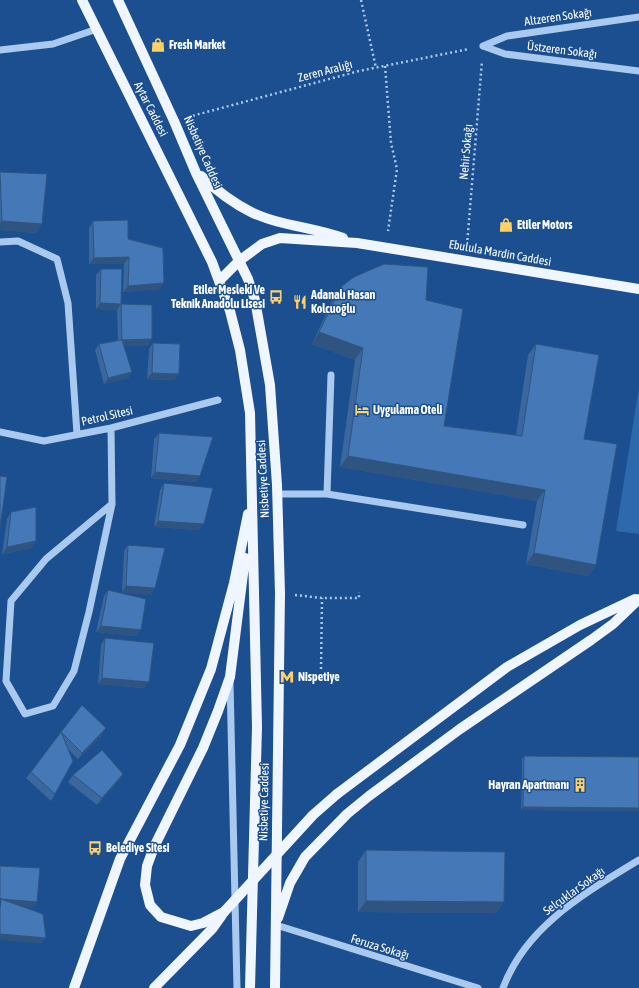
<svg xmlns="http://www.w3.org/2000/svg" width="639" height="988" viewBox="0 0 639 988" font-family="'Asap Condensed',sans-serif">
<style>
.green{fill:#2e69ad}
.lines{fill:none;stroke-linecap:round;stroke-linejoin:round}
.path{stroke:#a9c9ee;stroke-width:2.5;stroke-dasharray:2 3;stroke-linecap:butt}
.minor{stroke:#a9c9ee;stroke-width:7}
.major{stroke:#f0f6ff;stroke-width:10}
.major-bridge{stroke:#f0f6ff;stroke-width:10}
.wall{fill:#3a679d}
.shaded-wall{fill:#305480}
.building{fill:#4478b7;stroke:#305480}
.labels{text-anchor:middle;dominant-baseline:central;stroke-width:3;stroke-linejoin:round;paint-order:stroke}
.street-label{font-size:12px;fill:#fff;stroke:#1b4f8f}
.poi-label{font-size:12px;font-weight:bold;fill:#fff;stroke:#1b4f8f;text-anchor:start}
</style>
<rect width="100%" height="100%" fill="#1b4f8f"/>
<path class="green" d="M639,387V534L616,531Z"/>
<g class="lines">
<path class="path" d="M361,0L376,68
M385,66L391,143L397,169L388,231
M188,117L359,71L469,49
M467,245L482,61
M295,595L322,598H359V592
M321,669L322,598"/>
<path class="minor" d="M483,46L507,36L639,17
M483,46L505,54L639,71
M0,50L53,44L97,29
M0,242L18,241L57,259L68,303L77,434
M111,428L112,504L89,612L74,671L53,706L25,714L6,681L11,601L46,559L112,504
M0,432L44,441L111,428L218,400
M278,494H327L523,525
M327,494L331,375
M230,681L237,988
M276,925L478,988
M503,988C526,926 585,893 639,860"/>
<path class="major" d="M82,0L212,262L230,311L240,350L250,413L257,727L250,988
M118,0L174,121L196,173L248,279L255,300L270,385L277,485L280,593L275,988
M201,176C216,190 233,203 251,212C280,226 314,227 343,238
M220,280L239,261L262,244L280,238L357,243L639,289
M337,794L507,667L580,625L635,599
M224,912L203,923L191,926L161,917L150,905L145,885L147,866L154,847L203,748L218,711L230,677L245,558
M278,918L290,883L305,857L347,814L369,796L460,729L591,640L613,624L639,599
M74,988L120,859L180,745L211,669L234,583L248,514
M154,988L212,929L222,915"/>
<path class="major-bridge" d="M224,912L313,815L337,794"/>
</g>
<path class="wall" d="M0,172L36,233L0,230Z
M93,221L128,239L160,289L123,292L124,264H89V228Z
M101,269L121,304L148,346H124L132,372L128,378L104,384L95,350L99,344L118,340L117,310L96,309V275Z
M342,286L426,300L444,426L516,435L528,355L536,344L584,439L596,565L588,576L526,564L537,501L340,467L355,360L312,344L334,297Z
M153,343L174,380L147,379L149,349Z
M159,433L200,476L196,482L151,478L154,439Z
M164,483L199,530L154,527L160,490Z
M11,512L32,548L2,554L7,519Z
M128,545L155,588L151,595L122,592L124,551Z
M108,590L137,636L96,632L104,596Z
M105,638L144,688L98,684L101,645Z
M61,732L102,735L78,759L68,749L55,794L51,801L26,778Z
M524,756L639,757V811L521,810L522,759Z
M123,774L119,780L97,805L68,782L73,775Z
M366,850L497,913L358,912V862Z"/>
<path class="shaded-wall" d="M2,221L42,224L36,233L0,230V223Z
M129,257L124,264H89L94,258Z
M164,283L160,289L123,292L128,286Z
M100,303L121,304L117,310L96,309Z
M319,332L363,348L355,360L312,344Z
M152,339L148,346H118L122,340Z
M132,372L128,378L104,384L108,378Z
M152,373L179,374L174,380L147,379Z
M348,456L545,490L537,501L340,467Z
M155,472L200,476L196,482L151,478Z
M158,521L204,524L199,530L154,527Z
M36,541L32,548L2,554L7,547Z
M534,553L596,565L588,576L526,564Z
M126,586L155,588L151,595L122,592Z
M101,626L141,630L137,636L96,632Z
M102,678L149,682L144,688L98,684Z
M106,728L102,735L78,759L82,753Z
M123,774L119,780L97,805L102,798Z
M523,807L639,808V811L521,810Z
M1,899L37,902L33,908L0,905Z
M366,901L504,902L497,913L358,912Z
M0,934L46,938L41,944L0,940Z"/>
<path class="building" d="M0,172L47,174L42,224L2,221Z
M128,220V239L163,248L164,283L128,286L129,257L94,258L93,221Z
M384,264L428,267L426,300L463,309L444,426L522,436L536,344L599,355L584,439L617,444L596,565L534,553L545,490L348,456L363,348L319,332L342,286L354,277Z
M101,269H122L121,304L100,303Z
M121,304L152,305V339L122,340Z
M122,340L132,372L108,378L99,344Z
M153,343L180,344L179,374L152,373Z
M159,433L213,437L200,476L155,472Z
M0,476L7,477L0,528Z
M164,483L213,488L204,524L158,521Z
M36,507V541L7,547L11,512Z
M128,545L165,548L155,588L126,586Z
M108,590L146,599L141,630L101,626Z
M105,638L154,643L149,682L102,678Z
M82,705L106,728L82,753L61,732Z
M61,732L73,761L55,794L31,772Z
M102,750L123,774L102,798L73,775Z
M524,756L639,757V808L523,807Z
M366,850L505,852L504,902L366,901Z
M0,866L40,868L37,902L1,899L43,914L46,938L0,934V908L1,899L0,898Z"/>
<defs>
<symbol id="shop-bare" viewBox="-9 -9 18 18"><path d="M-5-2.5h2.3a2.7 3.5 0 0 1 5.4 0H5L5.5 6h-11ZM-1.5-2.5h3a1.5 2.3 0 0 0-3 0Z" fill="#ffd166" stroke="#1b4f8f" stroke-width="2.5" paint-order="stroke"/></symbol>
<symbol id="bus-bare" viewBox="-9 -9 18 18"><path d="M-5-6H5V4H4V6H2V4H-2V6H-4V4H-5ZM-3.5-4V0h7V-4ZM-3.5 1.2v1.5H-2V1.2ZM2 1.2v1.5H3.5V1.2Z" fill="#ffd166" stroke="#1b4f8f" stroke-width="2.5" paint-order="stroke"/></symbol>
<symbol id="restaurant-bare" viewBox="-9 -9 18 18"><path d="M-5-6h1v4h1v-4h1v4h1v-4h1v5L-1.5 .5V6h-2V.5L-5-1ZM5-6V6H3V1.5H1.5Q1.5-4 5-6Z" fill="#ffd166" stroke="#1b4f8f" stroke-width="2.5" paint-order="stroke"/></symbol>
<symbol id="hotel-bare" viewBox="-9 -9 18 18"><path d="M-6-4.5h1.5V1H6V5H4.5V3h-9V5H-6ZM-4 0a1.8 1.8 0 1 1 3.6 0ZM.5 0V-2.5h3Q6-2.5 6 0Z" fill="#ffd166" stroke="#1b4f8f" stroke-width="2.5" paint-order="stroke"/></symbol>
<symbol id="metro-bare" viewBox="-9 -9 18 18"><path d="M-5.5 5V-5H-3L0 0L3-5H5.5V5H3V-.5L0 4L-3-.5V5Z" fill="#ffd166" stroke="#1b4f8f" stroke-width="2.5" paint-order="stroke"/></symbol>
<symbol id="building-bare" viewBox="-9 -9 18 18"><path d="M-4-6H4V6H1V3H-1V6H-4ZM-2.5-4.3h1.7v1.8h-1.7ZM.8-4.3h1.7v1.8H.8ZM-2.5-1h1.7V.8h-1.7ZM.8-1h1.7V.8H.8Z" fill="#ffd166" stroke="#1b4f8f" stroke-width="2.5" paint-order="stroke"/></symbol>
</defs>
<g fill-rule="evenodd">
<use href="#shop-bare" x="148" y="35" width="20" height="20"/>
<use href="#shop-bare" x="496" y="215" width="20" height="20"/>
<use href="#bus-bare" x="266" y="287" width="20" height="20"/>
<use href="#restaurant-bare" x="290" y="292" width="20" height="20"/>
<use href="#hotel-bare" x="352" y="400" width="20" height="20"/>
<use href="#metro-bare" x="277" y="667" width="20" height="20"/>
<use href="#building-bare" x="570" y="775" width="20" height="20"/>
<use href="#bus-bare" x="85" y="838" width="20" height="20"/>
</g>
<g class="labels">
<g class="street-label">
<text transform="translate(558 17) rotate(-8)">Altzeren Sokağı</text>
<text transform="translate(562 50) rotate(7)">Üstzeren Sokağı</text>
<text transform="translate(325 71) rotate(-15)">Zeren Aralığı</text>
<text transform="translate(151 109) rotate(63)">Aytar Caddesi</text>
<text transform="translate(203 152) rotate(66)">Nisbetiye Caddesi</text>
<text transform="translate(466 152) rotate(-85)">Nehir Sokağı</text>
<text transform="translate(500 253) rotate(10)">Ebulula Mardin Caddesi</text>
<text transform="translate(107 416) rotate(-13)">Petrol Sitesi</text>
<text transform="translate(263 479) rotate(-93)">Nisbetiye Caddesi</text>
<text transform="translate(264 802) rotate(-89)">Nisbetiye Caddesi</text>
<text transform="translate(574 891) rotate(-36)">Selçuklar Sokağı</text>
<text transform="translate(380 947) rotate(17)">Feruza Sokağı</text>
</g>
<g class="poi-label">
<text x="169" y="45">Fresh Market</text>
<text x="517" y="225">Etiler Motors</text>
<text x="265" y="290" text-anchor="end">Etiler Mesleki Ve<tspan x="265" dy="14">Teknik Anadolu Lisesi</tspan></text>
<text x="311" y="295">Adanalı Hasan<tspan x="311" dy="14">Kolcuoğlu</tspan></text>
<text x="373" y="410">Uygulama Oteli</text>
<text x="298" y="677">Nispetiye</text>
<text x="569" y="785" text-anchor="end">Hayran Apartmanı</text>
<text x="106" y="848">Belediye Sitesi</text>
</g>
</g>
</svg>
